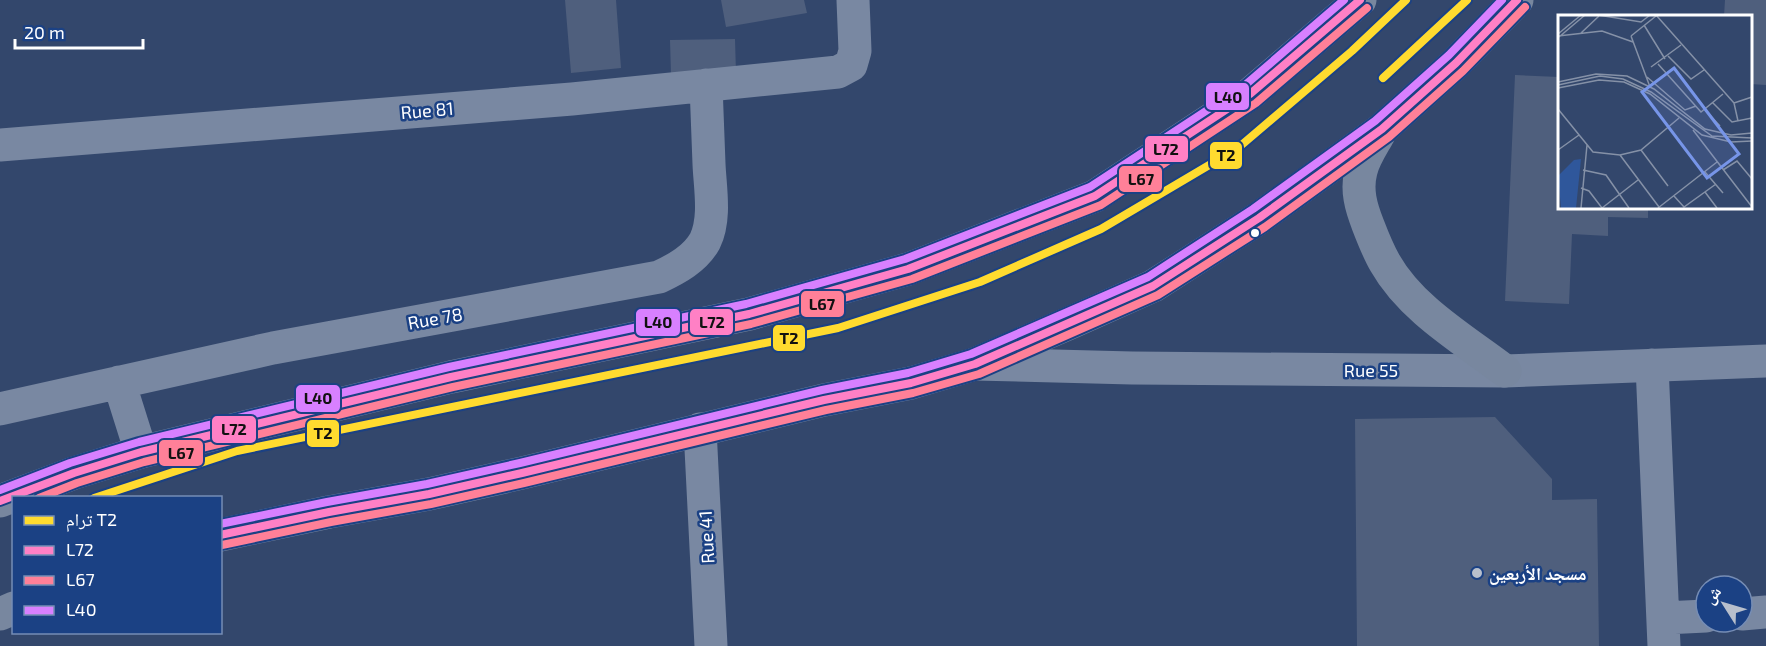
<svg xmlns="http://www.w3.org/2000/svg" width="1766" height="646" viewBox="0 0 1766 646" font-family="'Exo 2','Noto Naskh Arabic',sans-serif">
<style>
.building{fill:#4f5f7d}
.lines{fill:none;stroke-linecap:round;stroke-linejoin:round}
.minor{stroke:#7988a2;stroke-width:33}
.major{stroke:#78879f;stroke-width:33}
.bus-1-casing{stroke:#1b4184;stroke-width:12}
.bus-2-casing{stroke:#1b4184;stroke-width:12}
.bus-3-casing{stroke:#1b4184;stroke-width:12}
.bus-1{stroke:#ff80c5;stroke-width:8}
.bus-2{stroke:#ff8098;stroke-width:8}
.bus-3{stroke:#d880ff;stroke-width:8}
.tram-1-casing{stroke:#1b4184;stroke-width:12}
.tram-1{stroke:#ffdb2f;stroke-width:8}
.bus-dot{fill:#fff;stroke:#1b4184;stroke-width:2}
.poi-dot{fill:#b8bfcc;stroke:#1b4184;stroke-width:2}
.labels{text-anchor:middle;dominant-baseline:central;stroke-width:5;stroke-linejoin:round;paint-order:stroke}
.street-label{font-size:18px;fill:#fff;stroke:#1b4184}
.poi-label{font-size:18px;font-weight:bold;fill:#fff;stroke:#1b4184;text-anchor:start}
.inset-road{fill:none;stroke:#8591a7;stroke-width:1.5}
.view{fill:#7795e8;fill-opacity:0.15;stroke:#7795e8;stroke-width:3}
.inset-edge{fill:none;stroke:#fff;stroke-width:3}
.line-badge{stroke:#1b4184;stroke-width:2}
.pale-badge-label{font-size:16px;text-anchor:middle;font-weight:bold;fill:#111}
</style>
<rect width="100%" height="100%" fill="#33476c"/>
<path class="building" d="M565,0H616L621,68L571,73Z
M721,0H804L807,13L726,27Z
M1725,0H1766V85L1750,84V16H1724Z
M735,39L736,73L671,75L670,40Z
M1515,75L1559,77V207H1648V218L1608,217V236L1572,234L1569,304L1505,301Z
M1495,417L1552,479V500L1597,499L1599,646H1357L1355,419Z"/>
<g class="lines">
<path class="minor" d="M0,145L572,99L838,72L851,65L855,51L853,0
M975,364L1132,368L1505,371L1766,361
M1652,365L1664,646
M119,382L141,452
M0,409L273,348L659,277C676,269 695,259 705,241C716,218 710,188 709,164C708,138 707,111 706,85
M700,429L711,646
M1742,614L1766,612
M1664,618L1706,616"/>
<path class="major" d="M1379,134C1373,145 1364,158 1361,171C1356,190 1361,207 1368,225C1373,238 1378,251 1385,263C1411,309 1463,339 1505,371
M0,501L74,473L141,452L451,377L749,314L908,269L1095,196L1250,94L1360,0
M220,535L329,512L429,494L522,473L824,400L911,383L975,364L1072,322L1153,286L1259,218L1382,129L1456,63L1517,0
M0,614L14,608"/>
<defs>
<path id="bus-1" d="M0,501L74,473L141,452L451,377L749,314L908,269L1095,196L1250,94L1360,0
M220,535L329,512L429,494L522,473L824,400L911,383L975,364L1153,286L1259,218L1382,129L1456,63L1517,0"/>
<path id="bus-2" d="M39,498L77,483L144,462L453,387L751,324L912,279L1101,205L1256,103L1367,8
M222,545L331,522L431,504L524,483L826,410L913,393L979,374L1158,295L1265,227L1389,137L1463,71L1525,7"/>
<path id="bus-3" d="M0,490L70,463L139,442L449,367L746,304L905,259L1090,187L1244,86L1344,0
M220,524L327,502L427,484L520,463L822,390L908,373L971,354L1148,277L1253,209L1375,121L1449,55L1502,0"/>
</defs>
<use href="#bus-1" class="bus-1-casing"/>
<use href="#bus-2" class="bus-2-casing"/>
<use href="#bus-3" class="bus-3-casing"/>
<use href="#bus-1" class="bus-1"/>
<use href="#bus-2" class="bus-2"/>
<use href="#bus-3" class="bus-3"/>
<defs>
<path id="tram-1" d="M1383,78L1467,0
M94,498L237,451L838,328L980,282L1101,229L1238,148L1352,51L1406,0"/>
</defs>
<use href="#tram-1" class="tram-1-casing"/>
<use href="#tram-1" class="tram-1"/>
</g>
<circle class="bus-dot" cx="1255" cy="233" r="5"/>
<circle class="poi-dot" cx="1477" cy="573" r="6"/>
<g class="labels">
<g class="street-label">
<text transform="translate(427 110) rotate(-5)">Rue 81</text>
<text transform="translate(435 318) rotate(-10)">Rue 78</text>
<text x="1371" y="370">Rue 55</text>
<text transform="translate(706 537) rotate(-93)">Rue 41</text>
</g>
<g class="poi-label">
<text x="1489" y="573">مسجد الأربعين</text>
</g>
</g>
<g transform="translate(1558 15)">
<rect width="194" height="194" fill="#33476c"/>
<path d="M23,144L18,193H3L0,161L16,145Z" fill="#2f579b"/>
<path class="inset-road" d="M40,0L83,7L92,0M98,0L176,88M86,10L107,44M23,18L41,1M0,19L23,0M0,21L44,16L75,27M73,21L92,72M73,21L98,1M1,22L27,0M110,41L133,64L146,55M100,49L143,97L165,79M93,52L123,30M89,62L127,95L138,91M0,67L38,59L69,61L96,74L147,114L173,120L194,118M0,70L42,61L65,64L93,77L154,121L194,123M0,73L41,65L66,67L92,79L144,120L173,127L194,126M155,88L174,107L194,103M176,88L194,82M176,88L180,106M0,94L35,137L62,140L83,135L121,103M147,95L162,111M135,115L194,192M0,135L21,120M83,135L110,171M62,140L101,192M25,155L48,160L71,193M165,155L179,146L194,164M147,157L165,178M23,173L31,176L44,193L80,165M147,177L159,193M116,181L126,192L158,169M23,193L29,130M100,193L159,147"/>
<path class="view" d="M116,53L181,139L149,163L84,77Z"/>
<rect width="194" height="194" class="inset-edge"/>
</g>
<g class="line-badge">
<rect x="1205" y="82" width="45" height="29" rx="6" fill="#d880ff"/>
<rect x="1144" y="135" width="45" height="28" rx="6" fill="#ff80c5"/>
<rect x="1209" y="141" width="34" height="29" rx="6" fill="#ffdb2f"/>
<rect x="1118" y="165" width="45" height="28" rx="6" fill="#ff8098"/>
<rect x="800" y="290" width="45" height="28" rx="6" fill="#ff8098"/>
<rect x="689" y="308" width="45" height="28" rx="6" fill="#ff80c5"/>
<rect x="635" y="308" width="46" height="29" rx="6" fill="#d880ff"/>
<rect x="772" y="324" width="34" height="28" rx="6" fill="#ffdb2f"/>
<rect x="295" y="384" width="46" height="29" rx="6" fill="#d880ff"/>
<rect x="211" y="415" width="46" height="29" rx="6" fill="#ff80c5"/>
<rect x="306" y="419" width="34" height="29" rx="6" fill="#ffdb2f"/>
<rect x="158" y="439" width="46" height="28" rx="6" fill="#ff8098"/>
</g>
<g class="pale-badge-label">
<text x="1228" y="103">L40</text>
<text x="1166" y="155">L72</text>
<text x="1226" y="161">T2</text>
<text x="1141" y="185">L67</text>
<text x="822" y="310">L67</text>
<text x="712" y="328">L72</text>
<text x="658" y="328">L40</text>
<text x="789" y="344">T2</text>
<text x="318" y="404">L40</text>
<text x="234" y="435">L72</text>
<text x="323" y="439">T2</text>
<text x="181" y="459">L67</text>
</g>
<rect x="12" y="496" width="210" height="138" fill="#1b4184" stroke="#768db5" stroke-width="1.5"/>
<rect x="24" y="516" width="30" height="9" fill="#ffdb2f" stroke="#768db5" stroke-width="1.5"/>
<text x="66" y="526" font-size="18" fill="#ffffff">ترام T2</text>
<rect x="24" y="546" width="30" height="9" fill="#ff80c5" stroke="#768db5" stroke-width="1.5"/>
<text x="66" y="556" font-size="18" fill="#ffffff">L72</text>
<rect x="24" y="576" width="30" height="9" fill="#ff8098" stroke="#768db5" stroke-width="1.5"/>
<text x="66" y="586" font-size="18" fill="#ffffff">L67</text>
<rect x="24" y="606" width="30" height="9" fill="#d880ff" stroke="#768db5" stroke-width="1.5"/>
<text x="66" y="616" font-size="18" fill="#ffffff">L40</text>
<g transform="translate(1724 604) rotate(307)"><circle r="28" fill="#1b4184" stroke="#768db5" stroke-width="1.5"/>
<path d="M0-4.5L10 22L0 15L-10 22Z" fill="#b8bfcc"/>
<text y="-9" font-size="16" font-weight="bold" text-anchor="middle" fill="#ffffff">ش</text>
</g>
<path d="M15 39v9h128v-9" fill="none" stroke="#ffffff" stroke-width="3"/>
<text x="24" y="39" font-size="18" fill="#ffffff" stroke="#1b4184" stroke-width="4.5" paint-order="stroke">20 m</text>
</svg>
